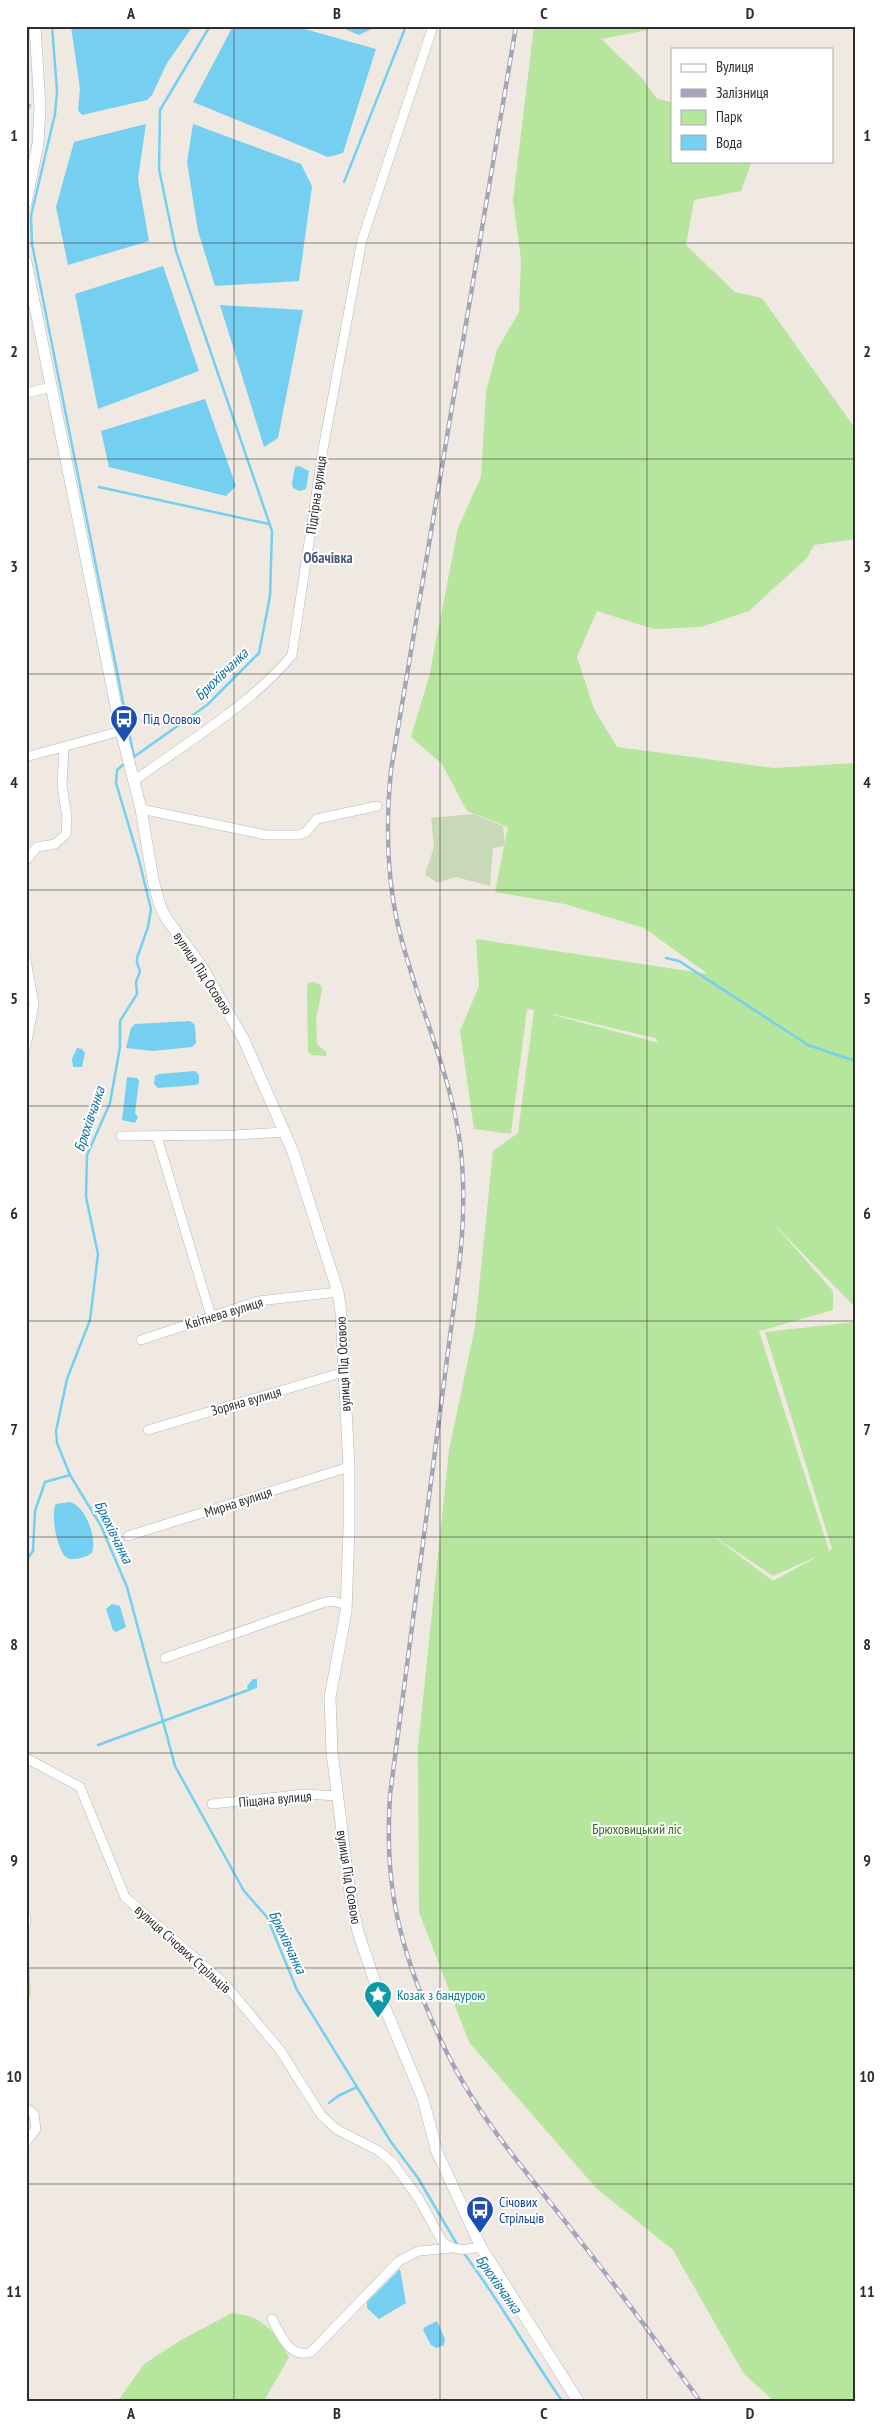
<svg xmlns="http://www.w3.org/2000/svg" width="881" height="2427" viewBox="0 0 881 2427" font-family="'PT Sans Narrow',sans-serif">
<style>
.green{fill:#b6e59e;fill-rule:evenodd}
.cemetery{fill:#c8d9b8}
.water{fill:#75cff0}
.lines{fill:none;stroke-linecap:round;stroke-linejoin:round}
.stream{stroke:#75cff0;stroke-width:2.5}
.minor-casing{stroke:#b4b7c1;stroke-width:10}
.tertiary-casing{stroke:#b4b7c1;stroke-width:12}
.minor{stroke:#fff;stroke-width:9}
.tertiary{stroke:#fff;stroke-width:11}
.rail-casing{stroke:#a3a6b8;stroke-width:4.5}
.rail{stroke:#fff;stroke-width:2.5;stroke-dasharray:8;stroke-linecap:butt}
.grid{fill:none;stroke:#2e2e2e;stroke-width:1;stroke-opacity:0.55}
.labels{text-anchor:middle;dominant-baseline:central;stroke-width:4;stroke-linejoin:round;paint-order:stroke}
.street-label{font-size:14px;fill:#2e2e2e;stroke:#fff}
.transit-label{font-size:14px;fill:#164399;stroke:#fff;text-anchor:start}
.park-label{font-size:14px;fill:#2c6e1b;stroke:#fff}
.culture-label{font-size:14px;fill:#0d838f;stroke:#fff;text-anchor:start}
.neighbourhood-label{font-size:15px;font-weight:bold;fill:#4d5680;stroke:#fff}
.water-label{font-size:15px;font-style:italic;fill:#0d6fa3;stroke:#fff}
.neatline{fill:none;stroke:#2e2e2e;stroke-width:2}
.grid-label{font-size:16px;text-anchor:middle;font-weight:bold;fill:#2e2e2e}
</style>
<rect width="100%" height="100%" fill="#efe9e1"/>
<path class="green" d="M534,26H650L648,30L601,39L642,78L657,99L672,102V161L751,163L741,191L694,200L686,245L735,292L762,298L855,428V539L814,545L807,558L749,611L701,627L654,629L597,611L577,657L594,709L617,747L774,768L855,763V1307L771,1221L833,1291V1310L759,1331L829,1551L832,1549L765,1332L855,1322V2401H774L744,2374L673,2250L596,2188L469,2042L419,1912L418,1747L449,1450L475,1327L493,1151L518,1133L534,1010L527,1009L511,1134L474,1129L460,1031L479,986L476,939L708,974L644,928L565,904L495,892L508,827L467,811L442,764L411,737L429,677L458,528L481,477L486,392L497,350L519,312L521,259L513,200ZM553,1014L655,1038L659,1043L553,1015ZM709,1533L773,1576L820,1555L773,1581Z
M314,982L321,985L322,990L316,1019L317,1044L327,1053L326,1056L312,1055L308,1052L307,988L308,983Z
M26,1960H29L31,1994L26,2007Z
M232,2313C265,2316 274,2332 289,2357L264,2401H115L120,2398L144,2364L181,2340Z"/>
<path class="cemetery" d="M473,814L503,826L505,846L493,848L490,886L456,877L437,883L425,874L434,847L431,818Z"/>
<path class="water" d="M71,26H193L167,63L152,95L147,100L82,115L78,110L80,89Z
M233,26H294L376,49L343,153L328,157L193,102Z
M338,26H378L359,35Z
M146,124L138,179L149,241L68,265L56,207L74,142Z
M193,124L301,164L312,186L299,281L215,286L198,231L187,162Z
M163,266L199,371L98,409L75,294Z
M220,305L303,310L278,438L264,447Z
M205,399L236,486L226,496L109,467L101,431Z
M299,466L309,471L306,489L299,491L293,488L292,483L295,467Z
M190,1021L195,1025L196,1043L192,1047L153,1051L126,1048L131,1028L135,1024Z
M77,1048L82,1049L85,1053L82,1067H73L72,1059Z
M195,1071L199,1075V1083L196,1085L158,1088L154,1084L155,1076L159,1074Z
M127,1077L137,1078L139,1081L135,1113L138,1117L135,1123L122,1120Z
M70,1502C86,1507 97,1537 92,1553C86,1557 72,1562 66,1557C57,1550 50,1513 56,1504Z
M112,1604L120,1606L126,1627L116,1632L113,1630L106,1609Z
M253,1679H257V1688L248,1691L247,1686Z
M400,2269L406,2303L379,2319L367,2308V2302Z
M437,2321L445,2339L444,2345L437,2348L431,2345L423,2330L425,2327Z"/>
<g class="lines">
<path class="stream" d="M52,26L57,91L55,114L31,216L32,244L134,757
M26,113L30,105
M344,182L406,26
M99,487L269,524
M131,759L207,705L259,653L270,596L272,531L176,251L159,169L160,110L210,26
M125,763L117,770L116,783L139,860L151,909L148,927L137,958V963L140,971L136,982L137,994L120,1021V1047L110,1103L87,1155L86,1197L98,1254L90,1320L67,1379L56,1431L57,1443L70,1475L101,1526L127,1587L175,1766L244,1891L267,1917L297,1990L391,2142L418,2178L458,2246
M666,958L679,961L808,1045L855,1061
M26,1561L33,1551L35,1511L45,1482L70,1475
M98,1745L251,1689
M329,2103L338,2096L357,2087
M463,2252C499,2300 528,2352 562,2401"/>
<defs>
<path id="minor" d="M26,393L51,387
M26,757L121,731
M135,780C185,744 254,702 292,655L323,449L362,240L433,26
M141,809L266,835H299L306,832L317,819L377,806
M26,860L37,847L55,844L66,834L67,818L62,785L64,748
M26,960L34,1004L26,1046
M121,1136L235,1135L285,1132
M157,1137L211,1316
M141,1340L258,1301L338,1292
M148,1430L344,1372
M128,1536L349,1467
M165,1658L325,1602L333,1601L346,1605
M26,1758L80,1787L125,1897L224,1983L280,2050L321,2115L336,2129L379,2151L393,2163L419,2199L442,2241C453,2252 466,2250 481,2247
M212,1804L305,1794L337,1796
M26,1918V1922
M26,2108L34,2114L36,2129L26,2142
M272,2319C281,2335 289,2359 311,2352L399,2261L419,2251L451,2248"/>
<path id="tertiary" d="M26,203L38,144L40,108L35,26
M26,262L121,731L141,809L153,880L160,906L166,918L200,964L244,1040L293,1152L338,1292L341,1312L349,1467V1528L346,1612L330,1697L332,1752L350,1894L358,1932L378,1991L423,2099L437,2152L481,2247L578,2401"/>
</defs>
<use href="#minor" class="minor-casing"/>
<use href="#tertiary" class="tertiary-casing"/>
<use href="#minor" class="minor"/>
<use href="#tertiary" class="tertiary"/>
<defs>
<path id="rail" d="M516,26L391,770C386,821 386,870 397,921C413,994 447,1061 459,1136C466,1183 464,1228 458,1275L390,1795C388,1828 388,1860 393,1893C402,1958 438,2044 473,2099C504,2148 543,2192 578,2238C620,2291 660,2346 700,2401"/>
</defs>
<use href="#rail" class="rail-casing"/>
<use href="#rail" class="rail"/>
</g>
<path class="grid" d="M234,26V2401M440,26V2401M647,26V2401M26,243H855M26,459H855M26,674H855M26,890H855M26,1106H855M26,1321H855M26,1537H855M26,1753H855M26,1968H855M26,2184H855"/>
<defs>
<symbol id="bus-pin" viewBox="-11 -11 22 30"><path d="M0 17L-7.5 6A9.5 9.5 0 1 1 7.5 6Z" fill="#1a4fb4" stroke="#fff"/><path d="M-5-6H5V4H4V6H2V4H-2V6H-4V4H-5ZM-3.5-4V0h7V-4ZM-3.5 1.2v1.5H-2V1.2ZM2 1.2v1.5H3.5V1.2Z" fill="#fff"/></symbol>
<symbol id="sight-pin" viewBox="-11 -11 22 30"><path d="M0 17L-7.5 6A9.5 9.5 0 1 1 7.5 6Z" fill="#0f9aa8" stroke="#fff"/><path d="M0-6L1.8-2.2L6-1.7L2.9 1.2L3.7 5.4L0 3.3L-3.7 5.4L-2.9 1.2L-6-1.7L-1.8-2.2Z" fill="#fff"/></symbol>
</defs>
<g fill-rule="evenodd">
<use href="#bus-pin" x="108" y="703" width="32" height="43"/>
<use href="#sight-pin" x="362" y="1979" width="32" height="43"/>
<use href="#bus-pin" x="464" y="2194" width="32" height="43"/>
</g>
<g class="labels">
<g class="street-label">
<text transform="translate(316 495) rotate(-82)">Підгірна вулиця</text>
<text transform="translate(203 973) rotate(57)">вулиця Під Осовою</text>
<text transform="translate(224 1313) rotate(-17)">Квітнева вулиця</text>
<text transform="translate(343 1364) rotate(-93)">вулиця Під Осовою</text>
<text transform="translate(246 1401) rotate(-16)">Зоряна вулиця</text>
<text transform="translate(238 1502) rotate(-18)">Мирна вулиця</text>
<text transform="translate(275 1799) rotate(-5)">Піщана вулиця</text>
<text transform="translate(349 1877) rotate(81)">вулиця Під Осовою</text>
<text transform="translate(183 1949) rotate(42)">вулиця Січових Стрільців</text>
</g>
<g class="transit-label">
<text x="143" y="719">Під Осовою</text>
<text x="499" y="2202">Січових<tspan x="499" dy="16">Стрільців</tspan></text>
</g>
<g class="park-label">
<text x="637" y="1829">Брюховицький ліс</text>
</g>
<g class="culture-label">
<text x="397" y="1995">Козак з бандурою</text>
</g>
<g class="neighbourhood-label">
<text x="328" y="557">Обачівка</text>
</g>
<g class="water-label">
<text transform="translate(221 674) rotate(-44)">Брюхівчанка</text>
<text transform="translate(89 1119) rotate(-71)">Брюхівчанка</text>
<text transform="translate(114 1532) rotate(64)">Брюхівчанка</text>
<text transform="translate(288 1942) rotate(65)">Брюхівчанка</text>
<text transform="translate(499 2284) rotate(55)">Брюхівчанка</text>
</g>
</g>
<rect width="881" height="2427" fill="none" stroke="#ffffff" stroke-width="55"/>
<rect x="671" y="48" width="162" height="115" fill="#ffffff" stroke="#ababab"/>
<rect x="681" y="64" width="25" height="8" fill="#ffffff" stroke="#ababab"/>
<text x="716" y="72" font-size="15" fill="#2e2e2e">Вулиця</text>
<rect x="681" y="89" width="25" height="8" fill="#a3a6b8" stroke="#ababab"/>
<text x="716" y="98" font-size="15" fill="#2e2e2e">Залізниця</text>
<rect x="681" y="110" width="25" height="15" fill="#b6e59e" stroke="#ababab"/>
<text x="716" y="122" font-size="15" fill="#2e2e2e">Парк</text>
<rect x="681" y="135" width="25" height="15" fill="#75cff0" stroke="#ababab"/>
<text x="716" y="148" font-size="15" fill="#2e2e2e">Вода</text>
<rect x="28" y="28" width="826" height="2372" class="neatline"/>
<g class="grid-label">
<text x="131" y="19">A</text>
<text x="337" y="19">B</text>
<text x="544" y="19">C</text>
<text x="750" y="19">D</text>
<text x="14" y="141">1</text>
<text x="867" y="141">1</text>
<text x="14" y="357">2</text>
<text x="867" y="357">2</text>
<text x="14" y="572">3</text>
<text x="867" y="572">3</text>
<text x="14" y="788">4</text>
<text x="867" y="788">4</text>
<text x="14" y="1004">5</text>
<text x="867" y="1004">5</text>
<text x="14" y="1219">6</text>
<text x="867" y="1219">6</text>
<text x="14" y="1435">7</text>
<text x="867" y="1435">7</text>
<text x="14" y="1650">8</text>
<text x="867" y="1650">8</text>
<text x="14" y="1866">9</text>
<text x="867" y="1866">9</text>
<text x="14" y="2082">10</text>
<text x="867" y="2082">10</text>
<text x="14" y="2297">11</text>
<text x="867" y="2297">11</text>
<text x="131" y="2419">A</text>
<text x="337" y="2419">B</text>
<text x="544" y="2419">C</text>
<text x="750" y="2419">D</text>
</g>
</svg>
